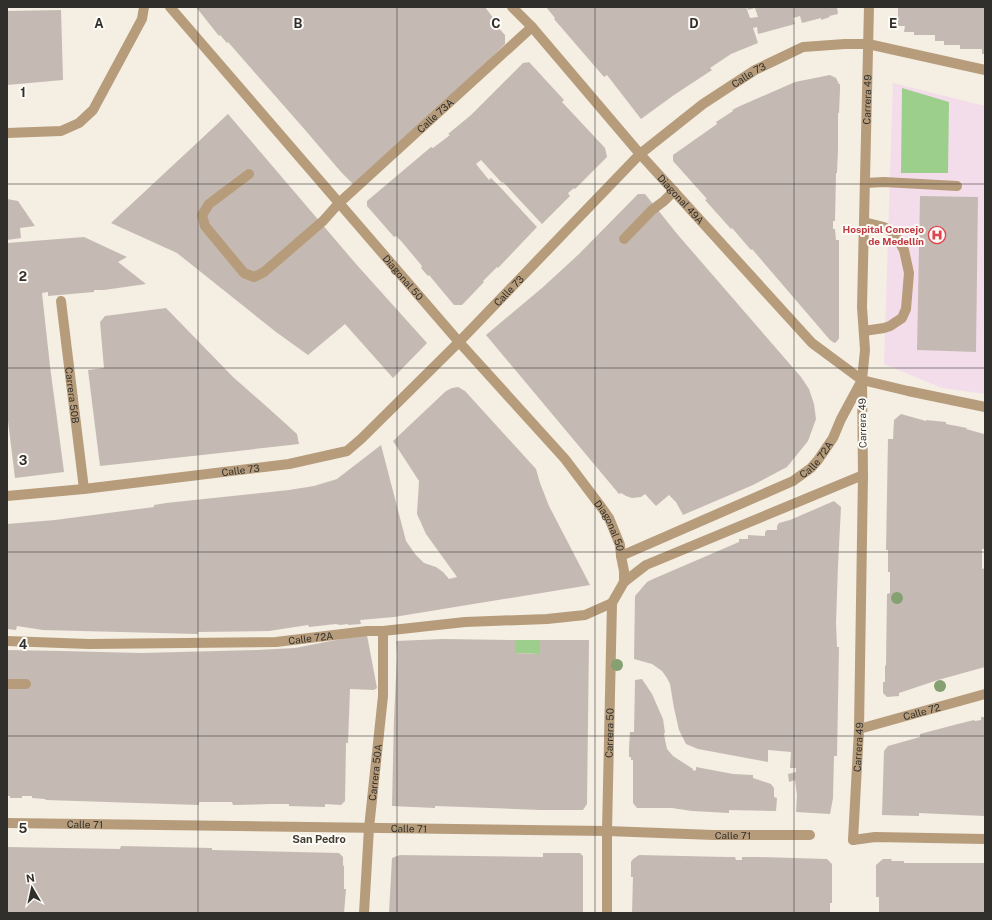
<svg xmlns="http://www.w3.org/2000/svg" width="992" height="920" viewBox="0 0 992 920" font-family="'Public Sans',sans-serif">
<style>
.medical{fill:#f3ddeb}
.green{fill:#9ccf8b}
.building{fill:#c5bab3}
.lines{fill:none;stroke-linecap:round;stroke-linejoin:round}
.service{stroke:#b69c7b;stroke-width:10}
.minor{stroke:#b69c7b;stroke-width:10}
.tertiary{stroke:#b69c7b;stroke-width:10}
.tree{fill:#85a171}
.grid{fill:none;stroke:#312f2b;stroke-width:1;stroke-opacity:0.55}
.labels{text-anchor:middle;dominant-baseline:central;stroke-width:4;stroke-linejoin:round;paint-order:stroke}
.street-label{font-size:10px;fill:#312f2b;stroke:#fefbf7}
.health-label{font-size:10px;font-weight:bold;fill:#be3a42;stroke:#fefbf7;text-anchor:end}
.neighbourhood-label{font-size:11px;font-weight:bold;fill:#423d34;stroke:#fefbf7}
.grid-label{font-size:13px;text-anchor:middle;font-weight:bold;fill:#312f2b;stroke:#fefbf7;stroke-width:4;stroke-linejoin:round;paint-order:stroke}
</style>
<rect width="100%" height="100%" fill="#f4eee3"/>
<path class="medical" d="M893,83L985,106V394L942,388L884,364Z"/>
<path class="green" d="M902,88L949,102L948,173H901Z
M515,640H540V654L515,653Z"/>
<path class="building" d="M196,7H485L494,19L492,21L505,35V44L492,57L392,150L353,184L341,172L306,131L228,42L227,43L220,35L219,36Z
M546,7H746L750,18L758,17L755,8L748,10L747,7H837L838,14L829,16L830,17L821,20V18L802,23L800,16L793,18L795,24L758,34L757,27L753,28L758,43L731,54L710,68L712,70L674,95L641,119L607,75L604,77L554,19L555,18Z
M898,7H985V54H982V49H960V45H944V41H935V35H914V32H904L905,26H898Z
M61,10L63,80L7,85V11Z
M529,62L564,100L562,102L605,148L607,157L575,189L574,188L568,193L570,196L542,224L503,182L502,183L481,160L476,164L489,180L491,178L500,187L537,227L498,268L497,267L483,281L484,282L462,305H454L429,275L428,276L421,268L422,266L402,242L396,236L394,237L367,206V201L431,147L433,148L450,135L448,134L471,115L523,63Z
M830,75L836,78L839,84H840V90L839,113H838V150L837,173H836L835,221H833V229H835L836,240H839V338L838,340L835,343L833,342L830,340L752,249L751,250L732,228L731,229L705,200L707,199L673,161V155L717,124L716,122L733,111L732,110L740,106L795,82Z
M228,114L356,264L427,343L393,378L345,324L308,355L276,332L177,253L111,223Z
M638,194H645L678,235L801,377L809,389L814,404L816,419L808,441L787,467L753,485L683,515L676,502L669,495L656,506L645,494L641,497L632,498L626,496L621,493L619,494L486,335L542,288L579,254Z
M920,196L978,197L976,352L917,350Z
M7,199L18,201L35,226L20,228L21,238L7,240Z
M84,237L127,257L118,262L146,284L104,290H94V292L48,296V292L42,293L50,366L64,472L15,478L7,413V243Z
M166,308L233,377L266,406L297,434L299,444L202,455L100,466L88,370L104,368L100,322L105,316Z
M458,387L465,391L536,469L540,483L549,506L590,585L394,617L360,620L361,624L348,625V624L340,625L336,624L309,627L308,625L269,631L198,632V634L43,630L17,626L16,630L7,629V524L55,520L154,507V505L166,503L289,490L314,486L337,479L381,445L406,541L415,554L424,563L436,567L443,572L449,579L457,577L426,534L417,514L419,481L393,441L446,391L452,388Z
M901,414L926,421V420L946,422V424L967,428L966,429L984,434L985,435V549H982V569L985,568V667L938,680L899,693V696L887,697L883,693V682H885V665L886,666L887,594L890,593V572H888V550H886L888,439H893L894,420Z
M834,501L841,507L838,566L836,623L837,647H839L837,756H834L833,798L830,814L796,812L797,795L795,780L789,782L788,774L796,772V768H790L791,752L768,750V762L698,749L686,744L679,730L674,708L670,684L667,678L662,671L652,664L634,659L635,596L647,582L653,579L739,542V539H748V535L765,536V532L767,530H777V526L779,523L790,520Z
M367,635L377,688L374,690L350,689L348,743H346L345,801L341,805L325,804V807L289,806V804H270L233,805L232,802H199L200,775L199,805L46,800L45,799L32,798V796H22V798H10V796H7V650L61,651L141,653L257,650L295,648L341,639Z
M443,639L515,640V653L540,654V640H589L587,804L583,810H540L464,807L435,806V808L392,806L394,719L397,656L396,641Z
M642,679L652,694L663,719L665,733H664L665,740L667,749L673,756L693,769V771L696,770V767L733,774L753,775V778L771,784L774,788V797L777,798L776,811L729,810V813L692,811L672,808H637L633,803V760H631V757H629V748L630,732H634L635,680Z
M981,717H985V816L919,813V816L882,815L884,751L888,746L920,737V734L954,725L974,720L975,721L981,720Z
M121,846L212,848V850L339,853L343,857V865L344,866V889H346L344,913H7V847L120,849Z
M543,853H580L583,856V913H389L392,858L400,855L543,857Z
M639,855L726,857H735L736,860H742V857H759L827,859L832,864V903H830V913H632L633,877H631V862L633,859Z
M883,859H892L891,861H904V863H985V913H879V897H876V865Z"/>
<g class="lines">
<path class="service" d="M7,133L61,131L79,123L93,110L142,19L144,7
M249,174L209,204L202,215L205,226L244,273L254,277L264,272L323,221L339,203
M865,183L884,182L957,186
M624,239L652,210L664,201L674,191
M864,331L884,328L890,326L902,318L906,309L909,273L904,250L896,236L889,230L884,227L864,222
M7,684H26"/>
<g class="minor">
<path id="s1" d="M170,7L459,342L565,459L602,508L609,518L620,545L621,556"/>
<path id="s2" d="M512,7L532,27L640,154L812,343L862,380L908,391L985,407"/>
<path id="s3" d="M339,203L532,27"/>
<path id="s4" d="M61,301L84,489"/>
<path id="s5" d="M7,641L89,644L276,642L367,631H383L465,622L547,619L585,615L612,603"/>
<path id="s6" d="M859,729L985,694"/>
<path id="s7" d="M7,823L607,831L714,835H810"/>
<path d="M853,840L875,837L985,839"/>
<path id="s8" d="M364,913L369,828L383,696V631"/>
</g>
<g class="tertiary">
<path id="s9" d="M7,496L84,489L289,464L347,451L361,439L459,342L640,154L703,104L755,70L803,47L845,44H868L985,70"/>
<path d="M624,582L646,565L863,475"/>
<path id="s10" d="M853,840L859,729L863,475L862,380L865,350L862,307L869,7"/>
<path id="s11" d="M607,913V831L612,603L624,582V571L621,556L793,481L811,468L818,460L833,438L841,419L861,382"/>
</g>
</g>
<g class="tree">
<circle cx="897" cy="598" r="6"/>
<circle cx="617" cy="665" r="6"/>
<circle cx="940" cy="686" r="6"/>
</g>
<path class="grid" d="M198,7V913M397,7V913M595,7V913M794,7V913M7,184H985M7,368H985M7,552H985M7,736H985"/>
<defs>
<symbol id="hospital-ring" viewBox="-11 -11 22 22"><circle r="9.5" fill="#fefbf7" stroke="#e0444e" stroke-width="1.5"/><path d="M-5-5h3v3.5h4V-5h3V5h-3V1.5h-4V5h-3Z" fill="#e0444e"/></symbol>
</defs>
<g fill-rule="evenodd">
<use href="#hospital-ring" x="927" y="225" width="20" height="20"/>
</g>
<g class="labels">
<g class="street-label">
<text stroke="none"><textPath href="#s9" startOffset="895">Calle 73</textPath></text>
<text stroke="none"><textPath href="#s10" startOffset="741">Carrera 49</textPath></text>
<text stroke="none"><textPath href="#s3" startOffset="130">Calle 73A</textPath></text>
<text stroke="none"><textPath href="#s2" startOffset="256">Diagonal 49A</textPath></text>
<text stroke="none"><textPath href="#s1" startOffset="357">Diagonal 50</textPath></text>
<text stroke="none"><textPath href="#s9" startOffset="571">Calle 73</textPath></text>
<text stroke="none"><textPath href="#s4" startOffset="95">Carrera 50B</textPath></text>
<text transform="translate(862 423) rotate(-91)">Carrera 49</text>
<text stroke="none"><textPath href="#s11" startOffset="580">Calle 72A</textPath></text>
<text stroke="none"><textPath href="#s9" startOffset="235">Calle 73</textPath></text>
<text stroke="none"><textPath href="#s1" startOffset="681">Diagonal 50</textPath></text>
<text stroke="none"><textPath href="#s5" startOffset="304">Calle 72A</textPath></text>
<text stroke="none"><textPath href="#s6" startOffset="65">Calle 72</textPath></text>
<text stroke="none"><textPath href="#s11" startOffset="180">Carrera 50</textPath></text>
<text stroke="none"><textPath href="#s10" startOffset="93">Carrera 49</textPath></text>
<text stroke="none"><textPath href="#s8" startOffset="141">Carrera 50A</textPath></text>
<text stroke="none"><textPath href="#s7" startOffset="78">Calle 71</textPath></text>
<text stroke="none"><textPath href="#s7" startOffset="402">Calle 71</textPath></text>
<text stroke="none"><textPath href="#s7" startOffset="726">Calle 71</textPath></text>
</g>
<g class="health-label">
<text x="924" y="229">Hospital Concejo<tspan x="924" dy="12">de Medellín</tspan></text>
</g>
<g class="neighbourhood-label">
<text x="319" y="839">San Pedro</text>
</g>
</g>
<g class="grid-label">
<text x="99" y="28">A</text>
<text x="298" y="28">B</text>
<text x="496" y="28">C</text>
<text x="694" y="28">D</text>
<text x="893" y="28">E</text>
<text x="23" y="97">1</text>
<text x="23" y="281">2</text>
<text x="23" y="465">3</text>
<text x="23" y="649">4</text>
<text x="23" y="833">5</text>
</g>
<rect width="992" height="920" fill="none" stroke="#312f2b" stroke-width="16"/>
<g transform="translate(32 888) rotate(351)" stroke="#fefbf7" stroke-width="3" paint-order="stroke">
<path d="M0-3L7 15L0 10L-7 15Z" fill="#312f2b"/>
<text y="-6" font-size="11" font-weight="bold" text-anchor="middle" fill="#312f2b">N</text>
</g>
</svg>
